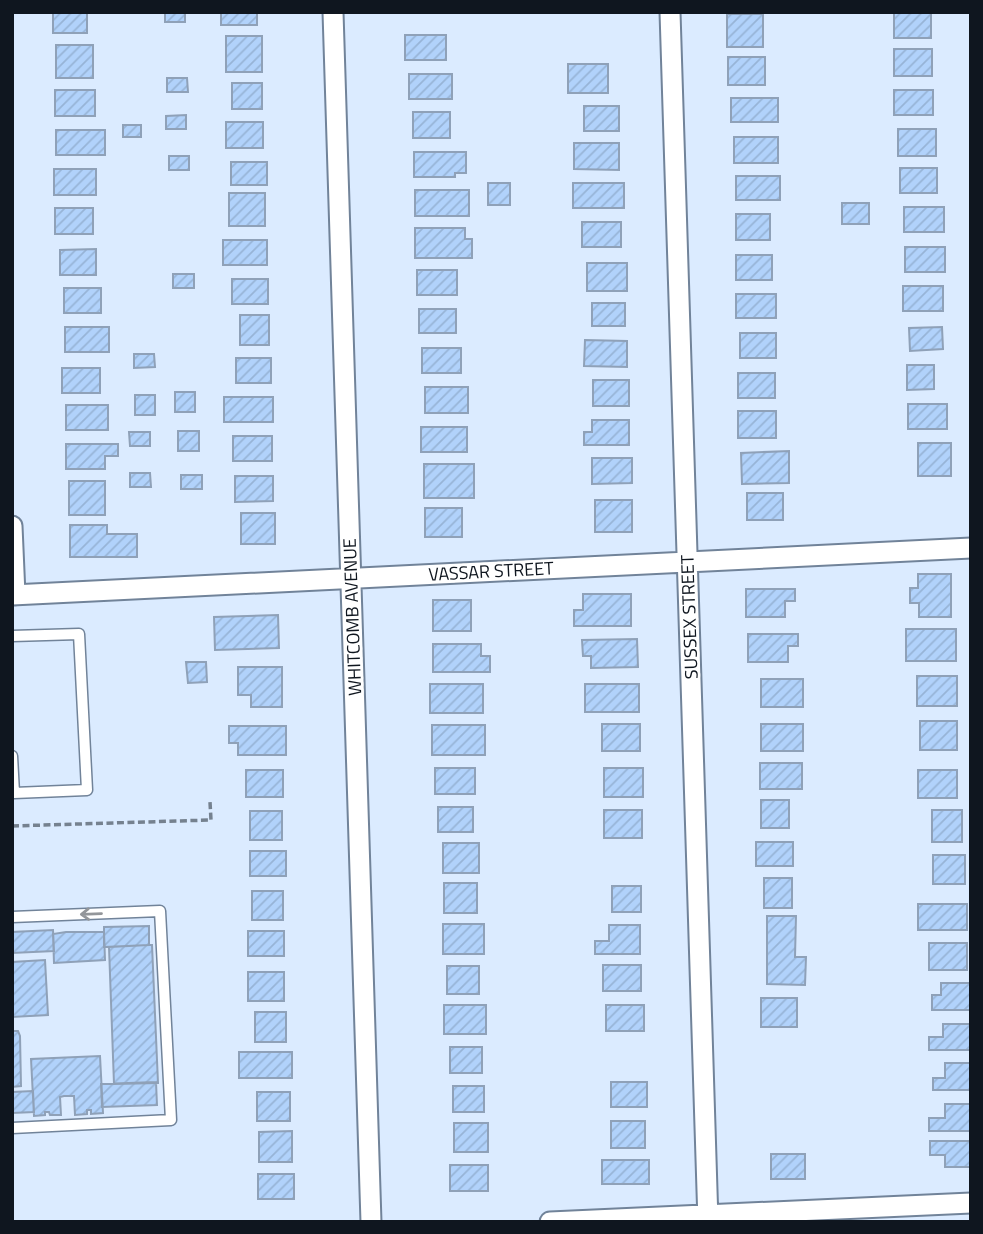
<svg xmlns="http://www.w3.org/2000/svg" width="983" height="1234" viewBox="0 0 983 1234" font-family="'Titillium Web',sans-serif">
<style>
.building{fill:url(#building-hatch);stroke:#8fa1b8;stroke-width:2}
.lines{fill:none;stroke-linecap:round;stroke-linejoin:round}
.service-casing{stroke:#718399;stroke-width:13}
.minor-casing{stroke:#718399;stroke-width:23}
.path{stroke:#75818f;stroke-width:3.5;stroke-dasharray:7 3.5;stroke-linecap:butt}
.service{stroke:#fff;stroke-width:10}
.minor{stroke:#fff;stroke-width:19}
.oneway{stroke:#93969a}
.labels{text-anchor:middle;dominant-baseline:central;stroke-width:5;stroke-linejoin:round;paint-order:stroke}
.street-label{font-size:18px;fill:#0f161f;stroke:#fff}
</style>
<defs>
<pattern id="building-hatch" width="6" height="6" patternUnits="userSpaceOnUse" patternTransform="scale(1.75)"><rect width="6" height="6" fill="#b1d2fb"/><path d="M-1 1l2-2M0 6l6-6M5 7l2-2" fill="none" stroke="#97b4d7"/></pattern>
</defs>
<rect width="100%" height="100%" fill="#dbebff"/>
<path class="building" d="M53,12H87V33H53Z
M165,12H185V22H165Z
M221,12H257V25H221Z
M894,12H931V38H894Z
M727,14H763V47H727Z
M405,35H446V60H405Z
M226,36H262V72H226Z
M56,45H93V78H56Z
M894,49H932V76H894Z
M728,57H765V85H728Z
M568,64H608V93H568Z
M409,74H452V99H409Z
M167,78H187L188,92H167Z
M232,83H262V109H232Z
M55,90H95V116H55Z
M894,90H933V115H894Z
M731,98H778V122H731Z
M584,106H619V131H584Z
M413,112H450V138H413Z
M186,115V129H166V116Z
M226,122H263V148H226Z
M123,125H141V137H123Z
M898,129H936V156H898Z
M56,130H105V155H56Z
M734,137H778V163H734Z
M574,143H619V170L574,169Z
M414,152H466V173H455V177H414Z
M169,156H189V170H169Z
M231,162H267V185H231Z
M900,168H937V193H900Z
M54,169H96V195H54Z
M736,176H780V200H736Z
M488,183H510V205H488Z
M573,183H624V208H573Z
M415,190H469V216H415Z
M229,193H265V226H229Z
M842,203H869V224H842Z
M904,207H944V232H904Z
M55,208H93V234H55Z
M736,214H770V240H736Z
M582,222H621V247H582Z
M415,228H465V239H472V258H415Z
M223,240H267V265H223Z
M905,247H945V272H905Z
M96,249V275H60V250Z
M736,255H772V280H736Z
M587,263H627V291H587Z
M417,270H457V295H417Z
M173,274H194V288H173Z
M232,279H268V304H232Z
M903,286H943V311H903Z
M64,288H101V313H64Z
M736,294H776V318H736Z
M592,303H625V326H592Z
M419,309H456V333H419Z
M240,315H269V345H240Z
M65,327H109V352H65Z
M942,327L943,349L910,351L909,328Z
M740,333H776V358H740Z
M585,340L627,341V367L584,366Z
M422,348H461V373H422Z
M134,354H154L155,367L134,368Z
M236,358H271V383H236Z
M907,365H934V389L907,390Z
M62,368H100V393H62Z
M738,373H775V398H738Z
M593,380H629V406H593Z
M425,387H468V413H425Z
M175,392H195V412H175Z
M135,395H155V415H135Z
M224,397H273V422H224Z
M908,404H947V429H908Z
M66,405H108V430H66Z
M738,411H776V438H738Z
M592,420H629V445H584V432H592Z
M421,427H467V452H421Z
M178,431H199V451H178Z
M129,432H150V446H130Z
M233,436H272V461H233Z
M918,443H951V476H918Z
M66,444H118V456H105V469H66Z
M789,451V483L742,484L741,453Z
M592,458H632V483L592,484Z
M424,464H474V498H424Z
M130,473H150L151,487H130Z
M181,475H202V489H181Z
M235,476H273V501L235,502Z
M69,481H105V515H69Z
M747,493H783V520H747Z
M595,500H632V532H595Z
M425,508H462V537H425Z
M241,513H275V544H241Z
M70,525H107V534H137V557H70Z
M918,574H951V617H919V603H910V588H918Z
M746,589H795V601H785V617H746Z
M583,594H631V626H574V610H583Z
M433,600H471V631H433Z
M278,615L279,648L215,650L214,617Z
M906,629H956V661H906Z
M748,634H798V646H788V662H748Z
M637,639L638,667L591,668V656H583L582,640Z
M433,644H481V656H490V672H433Z
M186,662H206L207,682L188,683Z
M238,667H282V707H251V695H238Z
M917,676H957V706H917Z
M761,679H803V707H761Z
M430,684H483V713H430Z
M585,684H639V712H585Z
M920,721H957V750H920Z
M602,724H640V751H602Z
M761,724H803V751H761Z
M432,725H485V755H432Z
M229,726H286V755H238V743H229Z
M760,763H802V789H760Z
M435,768H475V794H435Z
M604,768H643V797H604Z
M246,770H283V797H246Z
M918,770H957V798H918Z
M761,800H789V828H761Z
M438,807H473V832H438Z
M604,810H642V838H604Z
M932,810H962V842H932Z
M250,811H282V840H250Z
M756,842H793V866H756Z
M443,843H479V873H443Z
M250,851H286V876H250Z
M933,855H965V884H933Z
M764,878H792V908H764Z
M444,883H477V913H444Z
M612,886H641V912H612Z
M252,891H283V920H252Z
M918,904H967V930H918Z
M767,916H796L795,957H806L805,985L767,984Z
M443,924H484V954H443Z
M609,925H640V954H595V941H609Z
M149,926V945L104,947V927Z
M53,930L54,951L12,953V932Z
M248,931H284V956H248Z
M66,932H104L105,960L54,963L53,934Z
M929,943H967V970H929Z
M149,945H152L158,1083L114,1084L109,947Z
M45,960L48,1015L12,1017V962Z
M603,965H641V991H603Z
M447,966H479V994H447Z
M248,972H284V1001H248Z
M941,983H970V1010H932V995H941Z
M761,998H797V1027H761Z
M444,1005H486V1034H444Z
M606,1005H644V1031H606Z
M255,1012H286V1042H255Z
M943,1024H970V1050H929V1037H943Z
M12,1031H18L20,1036L21,1086L12,1087Z
M450,1047H482V1073H450Z
M239,1052H292V1078H239Z
M100,1056L103,1113L91,1114V1110H87V1114L75,1115L74,1096H64L60,1097L61,1115H50L49,1112H45V1115L34,1116L31,1059Z
M945,1063H971V1090H933V1078H945Z
M156,1082L157,1105L102,1107L101,1084Z
M611,1082H647V1107H611Z
M453,1086H484V1112H453Z
M33,1091L34,1112L12,1113V1092Z
M257,1092H290V1121H257Z
M945,1104H971V1131H929V1118H945Z
M611,1121H645V1148H611Z
M454,1123H488V1152H454Z
M292,1131V1162H259V1132Z
M930,1141H971V1167H945V1155H930Z
M771,1154H805V1179H771Z
M602,1160H649V1184H602Z
M450,1165H488V1191H450Z
M258,1174H294V1199H258Z"/>
<g class="lines">
<defs>
<path id="service" d="M12,636L79,634L87,790L14,793L12,756
M12,917L160,911L171,1120L12,1128"/>
<path id="minor" d="M333,12L371,1222
M670,12L708,1222
M12,526L15,595
M12,595L971,548
M550,1222L971,1203"/>
</defs>
<use href="#service" class="service-casing"/>
<use href="#minor" class="minor-casing"/>
<path class="path" d="M12,826L211,820L210,802"/>
<use href="#service" class="service"/>
<use href="#minor" class="minor"/>
</g>
<defs><path id="oneway-shaft" d="M-6 0H5M1.5-3L5.5 0L1.5 3" fill="none" stroke-width="1.6" stroke-linecap="round" stroke-linejoin="round" transform="scale(1.75)"/></defs>
<use class="oneway" href="#oneway-shaft" transform="translate(91 914) rotate(178)"/>
<g class="labels">
<g class="street-label">
<text transform="translate(491 571) rotate(-3)">VASSAR STREET</text>
<text transform="translate(352 617) rotate(-92)">WHITCOMB AVENUE</text>
<text transform="translate(689 617) rotate(-92)">SUSSEX STREET</text>
</g>
</g>
<rect width="983" height="1234" fill="none" stroke="#0f161f" stroke-width="28"/>
</svg>
